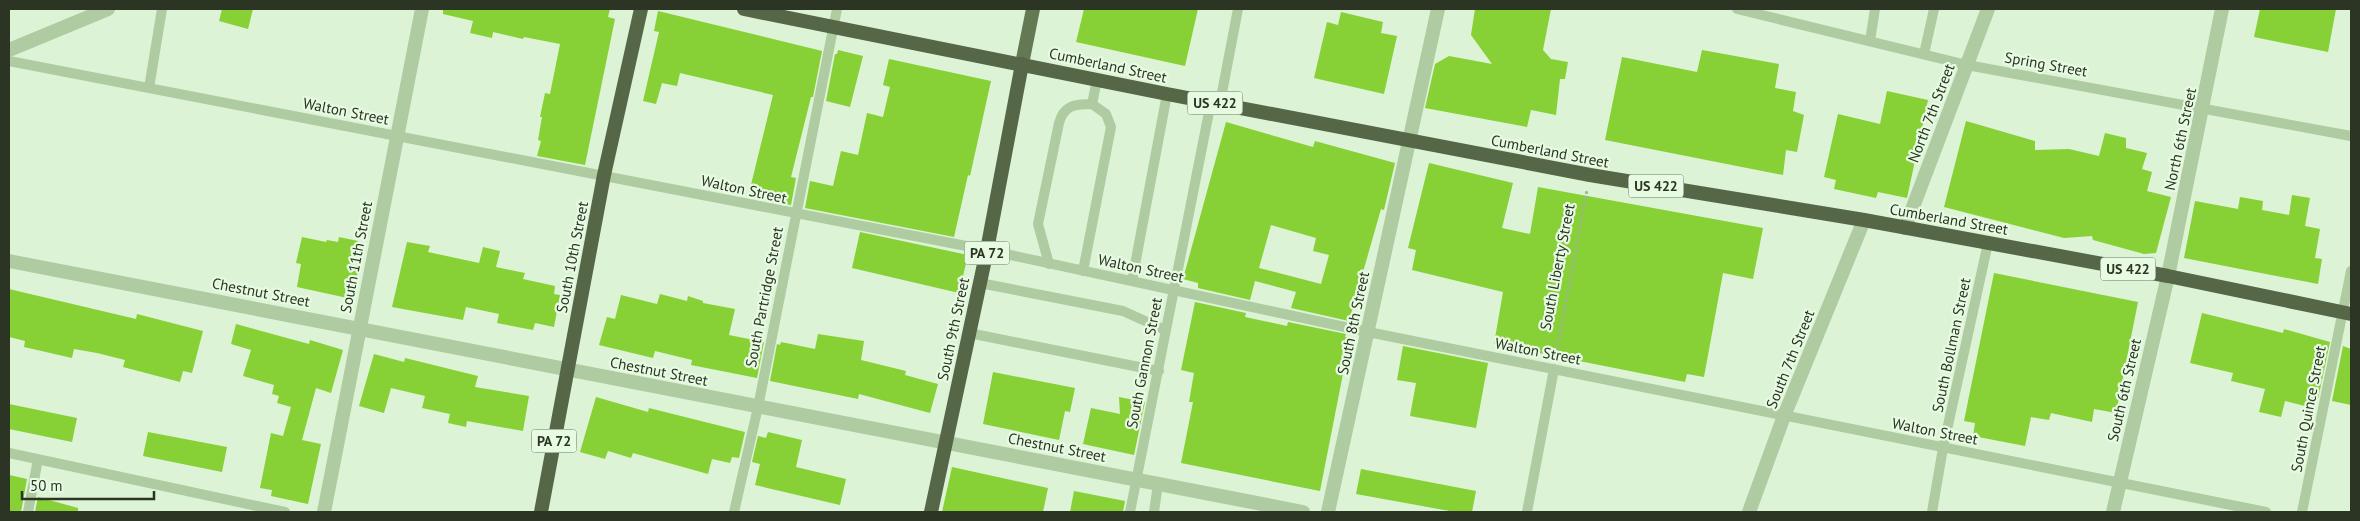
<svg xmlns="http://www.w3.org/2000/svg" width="2360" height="521" viewBox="0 0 2360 521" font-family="'PT Sans',sans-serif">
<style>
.building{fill:#87d036;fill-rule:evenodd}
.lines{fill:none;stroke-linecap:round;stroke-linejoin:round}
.path{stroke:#9ab78b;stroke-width:3;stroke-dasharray:2.5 2.5;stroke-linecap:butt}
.service{stroke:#aecba1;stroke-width:10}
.minor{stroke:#aecba1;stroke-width:14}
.tertiary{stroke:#aecba1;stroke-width:14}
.primary{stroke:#647854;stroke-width:14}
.trunk{stroke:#566748;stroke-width:14}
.labels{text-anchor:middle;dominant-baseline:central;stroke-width:4.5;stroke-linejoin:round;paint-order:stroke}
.shield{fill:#e7fae2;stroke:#64705d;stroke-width:1}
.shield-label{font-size:14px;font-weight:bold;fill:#2c3524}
.street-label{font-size:15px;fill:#2c3524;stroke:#e7fae2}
</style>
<rect width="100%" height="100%" fill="#dcf3d5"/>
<path class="building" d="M222,9H253L248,29L219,21Z
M443,9H610L608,17L615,19L585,165L537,156L541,141L538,140L542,117H540L545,93L550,94L560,44L524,37L523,39L493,32L492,38L470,33L473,21L443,14Z
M1084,9H1198L1185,66L1076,42Z
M1475,9H1551L1543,50L1551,59L1568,62L1565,79H1560L1556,115L1531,110L1527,127L1425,108L1435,64L1449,56L1492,64L1471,35Z
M2260,9H2336L2328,52L2254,37Z
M658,11L822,51L813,97H811L791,177L796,178L791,205L748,197L773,95L680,73L677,86L662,83L656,104L643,101L659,32L654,31Z
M1341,12L1383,22L1381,33L1397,36L1384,94L1314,78L1327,22L1338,25Z
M838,50L863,56L850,107L826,101L835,54H837Z
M1702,50L1779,64L1775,88L1796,92L1793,111L1804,115L1797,152L1786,150L1783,175L1605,140L1622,57L1697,72Z
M889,59L991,81L970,176L968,175L954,237L805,208L810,181L833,186L841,151L858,155L867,113L883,117L890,87L883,85Z
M1887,91L1928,100L1907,198L1878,192L1876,198L1834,189L1836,180L1824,177L1838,114L1880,124Z
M1966,121L2035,141V150L2069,149L2099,156L2105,133L2126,138V148L2147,153L2142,169L2152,172L2147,191L2171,197L2156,253L2144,254L2093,240L2092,236L2064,238L1944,207Z
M1226,122L1313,147L1315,141L1395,163L1384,210L1381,209L1349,321L1291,308L1296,292L1255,281L1250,300L1198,288V283L1183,279ZM1271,225L1316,238L1313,251L1329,255L1321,284L1259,268Z
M1429,163L1513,183L1502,228L1530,234L1538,187L1763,228L1753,279L1723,273L1704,377L1687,374L1685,382L1494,344L1503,292L1412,270L1416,250L1408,248Z
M2292,195L2310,198L2305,226L2320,229L2315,258L2322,259L2318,284L2184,258L2195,201L2238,209L2240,197L2263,201L2262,210L2289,215Z
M860,232L968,255L959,293L852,268Z
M302,237L326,242L327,240L338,242L339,237L358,241L353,265L359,266L352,299L297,287L301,264L296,263Z
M407,242L430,246L428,252L479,263L483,247L500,251L496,267L525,273L523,279L555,286L554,294L560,295L554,327L535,323L533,330L497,323L499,314L466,307L463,320L392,307Z
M1994,273L2138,302L2116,413L2094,409L2092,422L2051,413L2049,420L2031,417L2025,446L1973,436L1975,423L1964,421Z
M9,289L136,319L137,314L203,331L192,373L183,371L180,382L123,367L125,360L97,353L74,349L72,358L24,347L25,341L9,337Z
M660,294L687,301L688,296L703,301V303L735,309L729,335L764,342L757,378L691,365L692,360L655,351L653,358L599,345L607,317L615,319L621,295L657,304Z
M1195,302L1246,313L1245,317L1287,326L1288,322L1346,334L1345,337L1350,338L1320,491L1181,463L1193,402H1189L1194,373L1181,370Z
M2202,313L2283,333L2284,329L2330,342L2318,399L2316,398L2313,408L2285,401L2281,417L2259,412L2265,389L2231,381L2233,373L2190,363Z
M236,324L309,344L310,340L343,350L331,393L316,388L302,440L321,444L308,504L271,496L272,490L260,488L271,433L283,436L291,407L277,403L279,396L272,394L274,385L243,376L251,350L231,344Z
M818,334L864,341L861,360L906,371L905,375L938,384L930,413L859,394L858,399L770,381L777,344L780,345L781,342L815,349Z
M1403,346L1488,363L1476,428L1410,416L1416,383L1397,380Z
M2343,346L2351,349V405L2332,401Z
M374,354L404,362L405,358L478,376L475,387L529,396L523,431L467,421L466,427L448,423L450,414L422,408L425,396L391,388L384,413L359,406Z
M993,372L1075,388L1070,412L1065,411L1059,440L983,424Z
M596,397L648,412L649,408L745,432L739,458L732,457L730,463L712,459L708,474L633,453L631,458L608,451L605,459L580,452Z
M1119,397L1145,402L1134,455L1083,444L1091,408L1120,414Z
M9,404L77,418L72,442L9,429Z
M148,432L227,447L222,472L143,456Z
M768,432L802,440L796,467L846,479L840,505L755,485L760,464L752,462L758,436L766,438Z
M952,467L1048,488L1043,512H942Z
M1361,469L1476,491L1472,512H1455L1356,494Z
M9,475L27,479L21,512H9Z
M1074,491L1125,501L1123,512H1070Z
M38,497L78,508V512H35Z"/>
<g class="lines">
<path class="path" d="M1556,356L1587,190"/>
<path class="service" d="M1737,9L1967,65L2351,136
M1870,41L1875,9
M1924,54L1934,9
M9,61L987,250L1368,332L2266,512
M149,88L162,9
M1220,103L1238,9
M1049,264L1038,224L1059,123C1064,105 1075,104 1092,104
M1083,271L1111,127L1106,114L1092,104L1097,80
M1132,281L1167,94
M980,283L1123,311L1165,330
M969,333L1159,371
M9,453L285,512
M28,512L38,459
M734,512L758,407L837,9
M1130,512L1211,102
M1154,512L1158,484
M1527,512L1554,369
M1932,512L1943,448L1988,243
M2302,512L2351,271"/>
<path class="minor" d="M9,50L108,9
M324,512L422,9
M1749,512L1784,416L1864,220
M2113,512L2168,276L2222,9"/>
<path class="tertiary" d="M1905,228L1988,9
M9,261C440,343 871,428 1303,512
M1328,512L1438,9"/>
<path class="primary" d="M1022,64L1033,9"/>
<path class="trunk" d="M744,9L1167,94L1590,175L1864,220L2168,276L2351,314
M541,512L604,175L641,9
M931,512L987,250L1022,64"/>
</g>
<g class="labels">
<g class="shield">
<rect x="1187.5" y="91.5" width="55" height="23" rx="4"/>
<rect x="1628.5" y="174.5" width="55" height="23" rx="4"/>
<rect x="964.5" y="241.5" width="45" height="23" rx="4"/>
<rect x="2100.5" y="257.5" width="55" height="23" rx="4"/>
<rect x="531.5" y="429.5" width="45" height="23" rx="4"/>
</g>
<g class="shield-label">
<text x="1215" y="103">US 422</text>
<text x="1656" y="186">US 422</text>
<text x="987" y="253">PA 72</text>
<text x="2128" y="269">US 422</text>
<text x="554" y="441">PA 72</text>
</g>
<g class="street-label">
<text transform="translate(2046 64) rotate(10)">Spring Street</text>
<text transform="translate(1108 65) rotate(12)">Cumberland Street</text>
<text transform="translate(346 111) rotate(11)">Walton Street</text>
<text transform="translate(1931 113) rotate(-69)">North 7th Street</text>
<text transform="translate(2180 139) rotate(-78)">North 6th Street</text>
<text transform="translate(1550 151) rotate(11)">Cumberland Street</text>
<text transform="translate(744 189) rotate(12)">Walton Street</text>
<text transform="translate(1949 219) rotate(10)">Cumberland Street</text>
<text transform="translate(356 257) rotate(-79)">South 11th Street</text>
<text transform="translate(572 257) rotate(-79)">South 10th Street</text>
<text transform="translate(1557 267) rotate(-79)">South Liberty Street</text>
<text transform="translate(1141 268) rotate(12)">Walton Street</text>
<text transform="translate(261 292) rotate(11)">Chestnut Street</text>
<text transform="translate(764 297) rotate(-79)">South Partridge Street</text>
<text transform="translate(1353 323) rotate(-78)">South 8th Street</text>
<text transform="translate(953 329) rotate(-78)">South 9th Street</text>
<text transform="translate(1951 345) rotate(-78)">South Bollman Street</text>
<text transform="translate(1538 351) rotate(11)">Walton Street</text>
<text transform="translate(1790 359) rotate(-68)">South 7th Street</text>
<text transform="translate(1144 363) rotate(-79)">South Gannon Street</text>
<text transform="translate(659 371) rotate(11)">Chestnut Street</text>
<text transform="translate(2124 390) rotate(-77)">South 6th Street</text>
<text transform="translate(2308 409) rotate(-79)">South Quince Street</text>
<text transform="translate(1935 431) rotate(11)">Walton Street</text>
<text transform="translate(1057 447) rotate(11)">Chestnut Street</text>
</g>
</g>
<rect width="2360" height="521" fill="none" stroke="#2c3524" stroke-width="20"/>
<path d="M22 491v8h132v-8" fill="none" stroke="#2c3524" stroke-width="2.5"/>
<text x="30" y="491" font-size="15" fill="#2c3524" stroke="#e7fae2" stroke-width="4" paint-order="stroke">50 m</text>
</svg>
